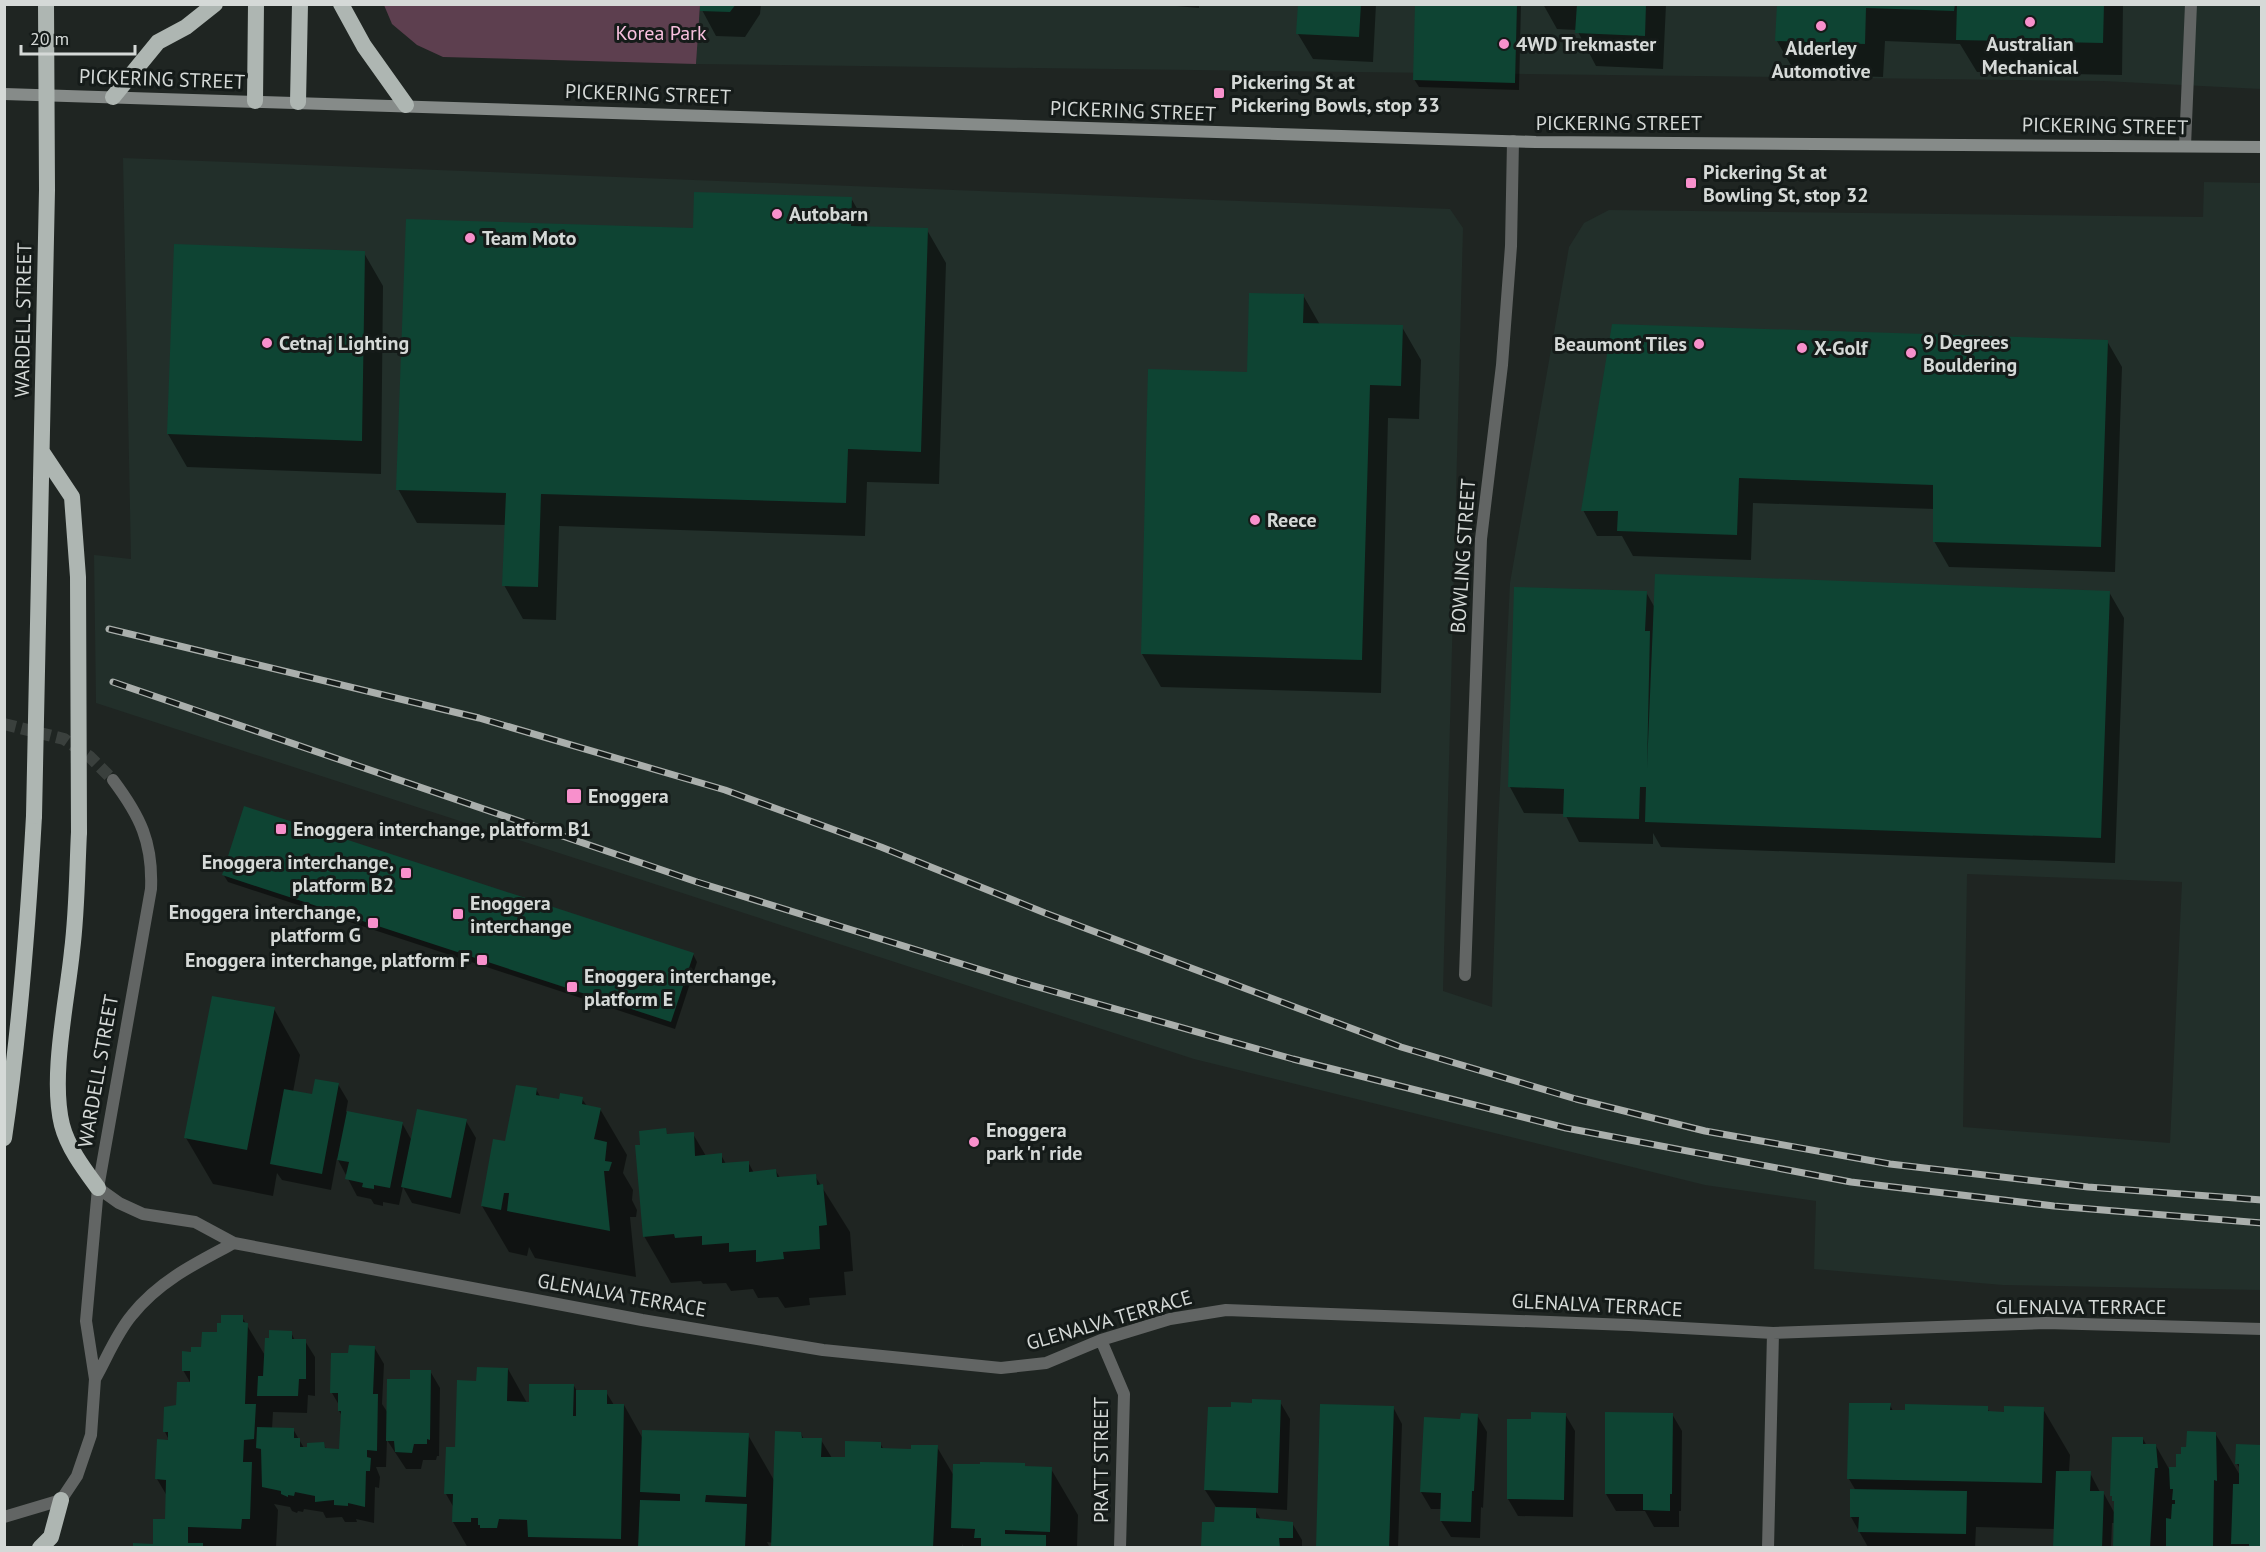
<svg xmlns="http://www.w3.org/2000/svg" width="2266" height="1552" viewBox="0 0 2266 1552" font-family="'PT Sans',sans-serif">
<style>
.built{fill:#222f2a;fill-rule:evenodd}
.green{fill:#5d3f4f}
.shadow{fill:#0007}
.building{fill:#0e4433}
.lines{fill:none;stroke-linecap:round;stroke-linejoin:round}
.minor-tunnel{stroke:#3a403d;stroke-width:12;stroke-dasharray:12 6;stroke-linecap:butt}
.minor{stroke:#626564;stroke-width:12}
.secondary{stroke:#868b89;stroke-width:12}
.trunk{stroke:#aeb6b2;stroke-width:16}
.rail-casing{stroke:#aaafac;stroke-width:7}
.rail{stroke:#151b19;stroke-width:4.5;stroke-dasharray:14;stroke-linecap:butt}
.trunk-bridge{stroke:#aeb6b2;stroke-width:16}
.poi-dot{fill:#f890cc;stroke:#151b19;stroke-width:2}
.labels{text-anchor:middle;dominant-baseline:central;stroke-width:6;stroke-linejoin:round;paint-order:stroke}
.park-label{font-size:20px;fill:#f9c1df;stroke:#151b19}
.poi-label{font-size:20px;font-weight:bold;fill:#d5d9d7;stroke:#151b19;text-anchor:start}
.street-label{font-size:20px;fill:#d5d9d7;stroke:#151b19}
</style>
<rect width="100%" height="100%" fill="#1f2522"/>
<path class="built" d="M700,4L2262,5L2261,89L2103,81L696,64Z
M123,158L1450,209L1463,228L1443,991L1492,1007L1498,828L1510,583L1569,247L1584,223L1609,210L2203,217L2204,182L2261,183V1290L2003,1285L1814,1269L1816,1201L1705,1185L1194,1059L96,703L94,555L131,559ZM1967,874L2182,882L2170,1143L1963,1127Z"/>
<path class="green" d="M384,5H700L696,64L443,57L417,45L392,24Z"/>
<path class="shadow" d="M702,4H761L760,14L745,37L716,36L702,10Z
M1154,4H1199V8Z
M1299,4H1376L1373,62L1313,59L1298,34Z
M1416,4H1521L1519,90L1419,87L1414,79Z
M1543,4H1666L1663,69L1596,66L1577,30L1557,29Z
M1778,4H2123L2122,75L1977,72L1960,44L1885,41L1883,77L1796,74L1777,41Z
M851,198L868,228L927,230L946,263L939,484L867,482L865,536L559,526L556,620L523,619L504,585L506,525L417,523L398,489L694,230Z
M364,253L383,286L381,474L187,467L168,434Z
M1303,295L1320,325L1402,327L1421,360L1419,419L1388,418L1381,693L1161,687L1142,654L1249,374Z
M2107,341L2122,367L2115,572L1949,567L1934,541L1935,509L1753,503L1751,560L1633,556L1622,536H1597L1583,510Z
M1516,589L1646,592L1655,608L2109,592L2124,618L2115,863L1661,847L1653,833V844L1579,842L1565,814L1524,813L1510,787Z
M223,874L693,954L697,962L675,1029L228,882Z
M274,1009L300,1055L293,1092L313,1096L338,1084L348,1101L346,1112L402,1123L412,1141L466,1121L476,1138L460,1214L412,1203L403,1187L399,1205L383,1202V1206L374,1204L371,1199L357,1196L337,1158L331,1190L282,1180L277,1173L273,1196L213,1184L186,1138Z
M536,1089L541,1098L561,1101L582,1099L587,1106L600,1109L627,1155L623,1173L633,1190L632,1200L637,1210L636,1217H630L636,1277L535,1258L529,1247L527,1256L509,1252L482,1206L506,1143Z
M665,1130L668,1135L693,1134L706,1156L721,1155L726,1164L748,1162L754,1173L776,1171L780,1178L815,1176L850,1232L853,1271L844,1272L846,1295L809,1298L810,1305L785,1308L778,1297L758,1298L753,1289L731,1291L726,1283L703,1284L701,1281L671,1283L644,1236L641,1146Z
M242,1317L266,1357L291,1332L295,1341H305L315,1357V1396L308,1395L307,1413L273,1412L272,1429H293L304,1448L323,1444L327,1450H341L342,1416L339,1411V1405L332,1393L350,1354L374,1347L384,1364L382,1404L388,1413L412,1381L430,1371L440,1388L439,1456H437L436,1460H423L421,1469H406L387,1440L386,1467H376L380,1477L379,1488L375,1487L374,1523L356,1519L357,1522H345L342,1517L326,1518L323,1512L304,1509L303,1512L298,1511L297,1513L292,1511L290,1507L274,1504L278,1510L276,1548H134L154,1546L166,1521L167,1496L157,1479L170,1442L165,1432V1408L178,1406L191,1384L183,1370L192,1354L203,1349L218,1334Z
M508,1369L527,1403L574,1386L577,1391L606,1392L614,1405H624L643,1439L748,1435L775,1482L801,1434L804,1439L821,1440L832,1458L846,1459L880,1443L884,1450L913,1451L937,1447L954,1476L1026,1468L1051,1469L1078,1515L1077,1548H964L962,1544V1548H773V1543L767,1542L770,1548H468L453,1522L454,1508L446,1494L456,1448L478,1383Z
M1280,1402L1290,1419L1287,1510L1254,1508L1261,1520L1292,1523L1302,1540V1548H1202L1216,1524V1507L1205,1490L1232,1409Z
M1890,1405L1893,1411L1987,1408L1990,1413H2006L2043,1409L2070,1455L2069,1472L2090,1473L2100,1492H2103L2115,1514L2116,1504L2112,1496L2143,1439L2147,1446H2156L2169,1469H2177L2188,1448L2215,1433L2241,1477V1470L2237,1464V1446L2262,1548H2114L2115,1523H2112L2111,1548H2054L2055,1529L1976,1527L1975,1548H1864L1868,1547L1851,1517V1491H1856L1849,1479Z
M1393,1407L1402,1424L1398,1548H1318Z
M1565,1414L1575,1431L1573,1517L1518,1516L1508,1499L1532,1420Z
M1672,1414L1682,1431L1681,1511H1679V1527H1654L1645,1511H1616L1606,1494Z
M1477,1415L1487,1432L1483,1508L1481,1507L1480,1538L1451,1537L1441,1521L1442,1509H1431L1421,1492L1462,1420Z"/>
<path class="building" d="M700,4H736L730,12L700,11Z
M1298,4H1361L1359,37L1296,34Z
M1415,4H1517L1515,83L1413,80Z
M1577,4H1646L1645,36L1575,33Z
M1777,4H1955L1954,11L1866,8L1865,44L1775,41Z
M1957,4H2104L2103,43L1956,40Z
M694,192L852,197L851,226L928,228L921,452L848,449L846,503L541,494L538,587L502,586L506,493L396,490L406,219L693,228Z
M174,244L365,251L362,441L167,434Z
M1249,293L1304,294L1303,323L1403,325L1401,386L1370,385L1362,660L1141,654L1148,369L1247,372Z
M1612,324L2108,340L2101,547L1933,542V485L1739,478L1737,535L1617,531L1618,511H1581Z
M1655,574L2110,591L2101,838L1645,822L1646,787H1640L1639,819L1563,817L1564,789L1508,787L1514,587L1647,591L1645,631H1650L1647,768Z
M244,806L694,953L671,1022L222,875Z
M212,996L275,1007L247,1150L184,1138Z
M315,1079L339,1083L322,1174L270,1164L284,1089L312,1094Z
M516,1085L537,1088L536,1095L559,1099L560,1093L583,1097L582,1104L601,1108L594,1139L607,1142L605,1161L612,1162L609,1171H604L610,1231L507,1211L509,1193H504L501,1210L481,1206L493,1139L505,1141Z
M417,1109L467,1119L451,1198L401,1187Z
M347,1111L403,1122L390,1188L374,1185V1189L367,1188L362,1187L363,1183L345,1179L349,1162L337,1160Z
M666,1128L667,1134L694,1132L695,1156L722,1153V1163L749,1161V1172L776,1169L777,1177L816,1174L817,1185L823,1184L827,1225L819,1226L820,1249L783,1252L784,1259L756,1262V1250L729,1252V1243L702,1245V1236L675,1238L674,1234L643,1237L635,1145H640L639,1131Z
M221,1315H243V1322L248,1323L245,1404H256L254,1439L244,1440L243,1462H252L250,1519H242L241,1529L188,1527V1543H203V1548H133V1543L153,1544V1519H165L166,1480L155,1479L157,1439L168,1440V1432H163L164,1407L176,1405L177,1382H190V1371H182V1351L191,1352V1347H201L202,1332H217V1323H221Z
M269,1330L292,1331V1339H306V1379H299L298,1396H257L258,1376H263L265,1338H269Z
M349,1345L375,1346L373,1394H378L377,1451L367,1450V1457L371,1458L370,1471H366L365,1507L348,1503V1506L334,1505V1500L315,1502V1496L295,1492L294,1496L288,1495V1497L281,1494V1491L262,1487L261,1449L256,1448L257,1427L294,1428V1438H300V1447H307V1443L324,1442L325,1448L339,1449L341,1411H338V1393H330L331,1353H348Z
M477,1367L508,1368L507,1401L529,1402V1384H574L573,1416H576V1390H607V1404H624L621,1539L528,1537L527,1520L499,1519L497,1528H480V1525H478V1518H471V1522H452L453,1494H444L446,1447H455L457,1380L476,1381Z
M410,1370H431L430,1440L427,1439V1444H414L412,1453L395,1452L394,1441H386L387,1379H410Z
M1252,1399L1281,1400L1278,1493L1204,1490L1208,1407H1231V1402L1252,1403Z
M1849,1403H1891L1890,1410H1905V1404L1988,1406V1411L2004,1412V1406L2044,1407L2042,1483L1847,1479Z
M1320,1404L1394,1406L1389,1548H1316Z
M1531,1412L1566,1413L1564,1500L1507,1499V1419H1531Z
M1605,1412L1673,1413L1672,1494H1670V1511L1643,1510V1494H1605Z
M1461,1413L1478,1414L1474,1491H1472L1471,1522L1440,1521L1441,1493L1420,1492L1424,1417L1460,1419Z
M642,1430L749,1433L746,1497L706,1495L705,1502L747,1504L745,1548H638L640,1500L680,1501V1494L640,1492Z
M775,1431L801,1432L802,1438H822L821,1457H845V1441L881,1442V1448L911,1449V1445H938L933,1548H771Z
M2187,1431L2216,1432L2217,1481L2214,1480L2213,1548H2166V1518L2171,1519L2172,1504H2175V1500H2172L2173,1489H2170L2169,1467H2176V1454H2181V1447H2186Z
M2112,1437H2143V1444H2156L2158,1468H2155L2150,1548H2113L2114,1501H2112V1496H2110Z
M2236,1444L2262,1445V1548H2249V1544H2231L2233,1484H2239V1464H2235Z
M980,1462L1025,1463V1466L1052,1467L1050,1532L1005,1530V1534L1046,1535V1548H981V1538H974L975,1529L951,1528L953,1464H980Z
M2056,1471H2091L2090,1491H2104L2102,1548H2053Z
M1850,1489L1967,1491L1966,1534L1858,1532L1859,1517H1850Z
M1215,1507L1256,1508V1518L1293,1522V1538H1279L1280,1548H1201L1202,1522H1214Z"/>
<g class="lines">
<path class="minor-tunnel" d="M4,724L64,739L90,757L113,780"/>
<path class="minor" d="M2185,146L2191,4
M1465,975L1481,539L1502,365L1511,246L1513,141
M98,1188L119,1203L143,1214L195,1222L234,1243L642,1320L823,1350L1001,1368L1046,1363L1101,1340L1170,1319L1226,1310L1629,1325L1773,1333L2046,1323L2262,1329
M1101,1340L1124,1394L1120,1548
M95,1379C107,1358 116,1334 132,1315C159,1281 196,1263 234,1243
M4,1517L61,1500L77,1476L91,1435L95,1379L86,1321L98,1188L151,889C153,842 140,816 113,780
M1768,1548L1773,1333"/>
<path class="secondary" d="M4,94L1536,142L2262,147"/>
<path class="trunk" d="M341,4L364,46L406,105
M113,97L158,42L186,27L215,4
M255,101L256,4
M298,102L300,4
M79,832C77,872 77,912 72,951C67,1001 50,1077 62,1125C68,1148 84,1169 98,1188
M4,1138C20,1031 28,924 34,816
M40,1548L51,1537L61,1500"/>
<defs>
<path id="rail" d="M109,629L479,718L725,790L881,847L1045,913L1401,1047L1576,1099L1705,1131L1890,1164L2088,1187L2262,1200
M113,682L697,882L1020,982L1293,1059L1566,1128L1851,1182L2054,1206L2262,1223"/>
</defs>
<use href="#rail" class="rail-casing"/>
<use href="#rail" class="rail"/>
<path class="trunk-bridge" d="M42,452L72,497L78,577L79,832
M34,816L47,190L46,4"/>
</g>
<g class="poi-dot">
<circle cx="2030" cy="22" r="6"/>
<circle cx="1821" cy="26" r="6"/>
<circle cx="1504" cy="44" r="6"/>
<rect x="1213" y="87" width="12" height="12" rx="3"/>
<rect x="1685" y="177" width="12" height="12" rx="3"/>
<circle cx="777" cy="214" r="6"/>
<circle cx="470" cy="238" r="6"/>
<circle cx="267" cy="343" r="6"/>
<circle cx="1699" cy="344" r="6"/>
<circle cx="1802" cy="348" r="6"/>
<circle cx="1911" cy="353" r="6"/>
<circle cx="1255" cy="520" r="6"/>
<rect x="566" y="788" width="16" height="16" rx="3"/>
<rect x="275" y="823" width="12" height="12" rx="3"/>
<rect x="400" y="867" width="12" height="12" rx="3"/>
<rect x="452" y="908" width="12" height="12" rx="3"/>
<rect x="367" y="917" width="12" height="12" rx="3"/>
<rect x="476" y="954" width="12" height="12" rx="3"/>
<rect x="566" y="981" width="12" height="12" rx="3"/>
<circle cx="974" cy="1142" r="6"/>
</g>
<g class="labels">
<g class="park-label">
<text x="661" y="33">Korea Park</text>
</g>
<g class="poi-label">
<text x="1516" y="44">4WD Trekmaster</text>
<text x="2030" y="44" text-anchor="middle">Australian<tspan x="2030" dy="23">Mechanical</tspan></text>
<text x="1821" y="48" text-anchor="middle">Alderley<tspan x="1821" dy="23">Automotive</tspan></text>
<text x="1231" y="82">Pickering St at<tspan x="1231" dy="23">Pickering Bowls, stop 33</tspan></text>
<text x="1703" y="172">Pickering St at<tspan x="1703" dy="23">Bowling St, stop 32</tspan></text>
<text x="789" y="214">Autobarn</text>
<text x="482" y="238">Team Moto</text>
<text x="1923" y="342">9 Degrees<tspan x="1923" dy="23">Bouldering</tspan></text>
<text x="279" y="343">Cetnaj Lighting</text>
<text x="1687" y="344" text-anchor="end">Beaumont Tiles</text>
<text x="1814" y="348">X-Golf</text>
<text x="1267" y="520">Reece</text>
<text x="588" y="796">Enoggera</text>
<text x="293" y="829">Enoggera interchange, platform B1</text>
<text x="394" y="862" text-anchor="end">Enoggera interchange,<tspan x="394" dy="23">platform B2</tspan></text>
<text x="470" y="903">Enoggera<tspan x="470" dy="23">interchange</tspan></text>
<text x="361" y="912" text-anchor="end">Enoggera interchange,<tspan x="361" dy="23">platform G</tspan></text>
<text x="470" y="960" text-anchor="end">Enoggera interchange, platform F</text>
<text x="584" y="976">Enoggera interchange,<tspan x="584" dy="23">platform E</tspan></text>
<text x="986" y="1130">Enoggera<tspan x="986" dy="23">park 'n' ride</tspan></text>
</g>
<g class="street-label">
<text transform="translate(162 79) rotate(2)">PICKERING STREET</text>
<text transform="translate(648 94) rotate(2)">PICKERING STREET</text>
<text transform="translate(1133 111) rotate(2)">PICKERING STREET</text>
<text x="1619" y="123">PICKERING STREET</text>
<text transform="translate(2105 126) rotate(1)">PICKERING STREET</text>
<text transform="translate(23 320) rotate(-89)">WARDELL STREET</text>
<text transform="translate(1463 556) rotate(-86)">BOWLING STREET</text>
<text transform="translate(98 1071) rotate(-80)">WARDELL STREET</text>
<text transform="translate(622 1295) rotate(10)">GLENALVA TERRACE</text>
<text transform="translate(1597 1305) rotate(3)">GLENALVA TERRACE</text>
<text x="2081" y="1307">GLENALVA TERRACE</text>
<text transform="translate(1109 1320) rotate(-16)">GLENALVA TERRACE</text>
<text transform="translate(1101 1460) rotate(-90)">PRATT STREET</text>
</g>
</g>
<rect width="2266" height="1552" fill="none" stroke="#d5d9d7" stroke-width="12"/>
<path d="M21 45v9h114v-9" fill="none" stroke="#d5d9d7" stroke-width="3"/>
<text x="30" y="45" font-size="18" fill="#d5d9d7" stroke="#151b19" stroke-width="4.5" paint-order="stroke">20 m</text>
</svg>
